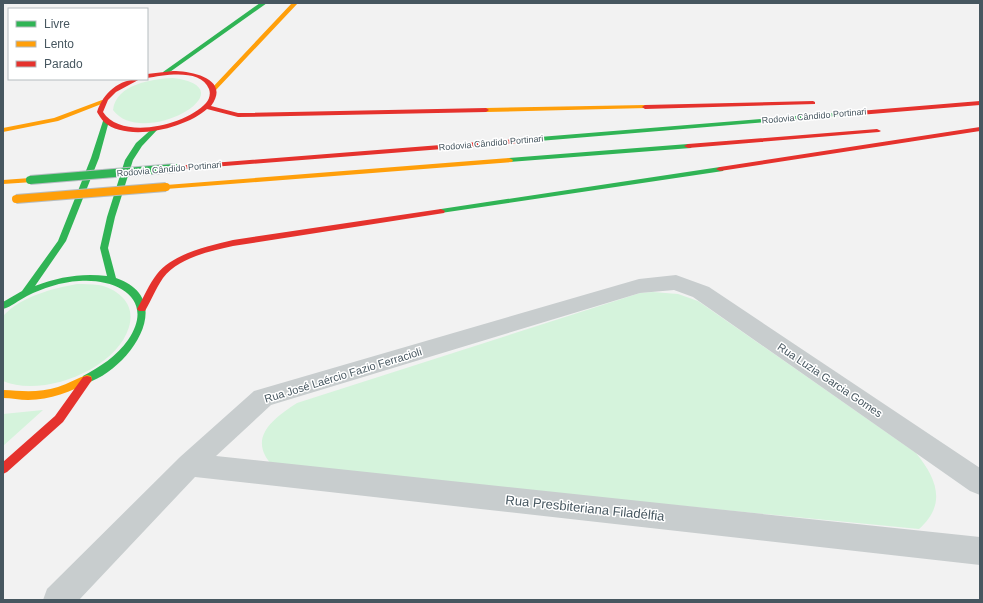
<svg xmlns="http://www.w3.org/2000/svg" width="983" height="603" viewBox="0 0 983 603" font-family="Arial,sans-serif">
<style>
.green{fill:#d5f3dc}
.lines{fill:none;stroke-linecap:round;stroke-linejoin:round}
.street{fill:#c8cdce;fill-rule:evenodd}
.fast{fill:#30b455;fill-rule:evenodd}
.slow{fill:#ff9f0a;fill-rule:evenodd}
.jam{fill:#e5322d;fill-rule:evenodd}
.fast-bridge-casing{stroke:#b6bdc2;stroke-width:10;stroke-linecap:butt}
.slow-bridge-casing{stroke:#b6bdc2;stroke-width:10;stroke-linecap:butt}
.fast-bridge{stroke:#30b455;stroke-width:8}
.slow-bridge{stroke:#ff9f0a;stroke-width:8}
.labels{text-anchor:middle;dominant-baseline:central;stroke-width:3;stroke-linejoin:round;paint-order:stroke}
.far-street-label{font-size:9px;fill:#475760;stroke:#fff}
.street-label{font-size:11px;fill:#475760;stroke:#fff}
.near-street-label{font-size:13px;fill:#475760;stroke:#fff}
</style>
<rect width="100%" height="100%" fill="#f2f2f2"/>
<path class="green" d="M173,78C252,88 142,150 113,110C116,84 152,79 173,78Z
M77,284C84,284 92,284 98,285C107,286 116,291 122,297C131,306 132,316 129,327C116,370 42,398 3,381V316C22,296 51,289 77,284Z
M653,292L678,294L698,301L916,453C937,479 947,504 919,529L273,466C246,438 274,418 297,403L640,293Z
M43,410L3,446V414Z"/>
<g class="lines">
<path class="street" d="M676,275L709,287L980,468V495L970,491L693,297L674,290L640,293L271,405L216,456L980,537V565L195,477L79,600H43L47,589L180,457L254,391L639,279Z"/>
<path class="fast" d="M260,3H267L167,74H163V72Z
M859,111L861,112V114L515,143L511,141L515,139Z
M106,119L109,121L99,158L66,241L35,286C59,277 81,273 107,276L100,248L107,217L125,160L136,143L154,127H158V129L142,146L133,160L115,217L108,248L116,278C179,300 128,370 87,383L83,382L82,379L83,376C100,367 117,356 128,340C156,299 117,278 79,281C61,282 43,288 27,296C19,300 11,307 3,309V302L22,291L58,241L91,158L103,121Z
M688,144L692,146L691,148L509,162L505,160L509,158Z
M720,167L724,169L723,171L441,213L437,211L441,209Z"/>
<path class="slow" d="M292,3H298L215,91H211V89Z
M102,100L104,101V103L58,121L3,132V128L54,118Z
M645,105L647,106V108L486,112L483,110L486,108Z
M509,158L513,160L512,162L166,189L162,187L166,185Z
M30,178L34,180L33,182L3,184V180Z
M87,375L91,376L92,379L91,382C71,391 50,400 28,400C20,400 11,398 3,398V390C22,391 39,393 58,387C68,384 77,378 87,375Z"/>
<path class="jam" d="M173,71C192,71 231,79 211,106L238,113L486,108L489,110L486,112L238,117L207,109C186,128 128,143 104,122C101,119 99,115 97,112C103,93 119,79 140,79L116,92L108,100L103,112C122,141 186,125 206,103C209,100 211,94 209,89C201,68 164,75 147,78V74Z
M813,101L815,102V104L645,109L642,107L645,105Z
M980,101V105L859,115L856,113L859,111Z
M980,127V131L720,171L716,169L720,167Z
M877,129L881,131L879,132L688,148L684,146L688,144Z
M515,139H518V143L175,170L171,168L175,166Z
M441,209L445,211L444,213L233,246C210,251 178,258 163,278C156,288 151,301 145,311H139L137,309C144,297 149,284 157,274C174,253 208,246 233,240Z
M87,376L91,377L92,380L63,422L7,472L3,474V462L55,416L83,377Z"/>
<defs>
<path id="fast-bridge" d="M30,180L175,168"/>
<path id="slow-bridge" d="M16,199L166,187"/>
</defs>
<use href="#fast-bridge" class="fast-bridge-casing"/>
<use href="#slow-bridge" class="slow-bridge-casing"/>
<use href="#fast-bridge" class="fast-bridge"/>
<use href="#slow-bridge" class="slow-bridge"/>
</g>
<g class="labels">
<g class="far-street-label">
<text transform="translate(814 116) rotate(-5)">Rodovia Cândido Portinari</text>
<text transform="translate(491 143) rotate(-5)">Rodovia Cândido Portinari</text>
<text transform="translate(169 169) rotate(-5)">Rodovia Cândido Portinari</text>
</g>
<g class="street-label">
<text transform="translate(343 375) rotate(-17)">Rua José Laércio Fazio Ferracioli</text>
<text transform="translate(830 380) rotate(34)">Rua Luzia Garcia Gomes</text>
</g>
<g class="near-street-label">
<text transform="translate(585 508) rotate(6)">Rua Presbiteriana Filadélfia</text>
</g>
</g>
<rect width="983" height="603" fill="none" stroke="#475760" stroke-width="8"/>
<rect x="8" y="8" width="140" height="72" fill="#ffffff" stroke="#b5bcbf"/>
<rect x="16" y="21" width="20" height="6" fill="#30b455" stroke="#b5bcbf"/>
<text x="44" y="28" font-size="12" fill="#475760">Livre</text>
<rect x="16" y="41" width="20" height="6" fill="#ff9f0a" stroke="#b5bcbf"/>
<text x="44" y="48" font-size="12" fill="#475760">Lento</text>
<rect x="16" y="61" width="20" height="6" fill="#e5322d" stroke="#b5bcbf"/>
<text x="44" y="68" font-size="12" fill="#475760">Parado</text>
</svg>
